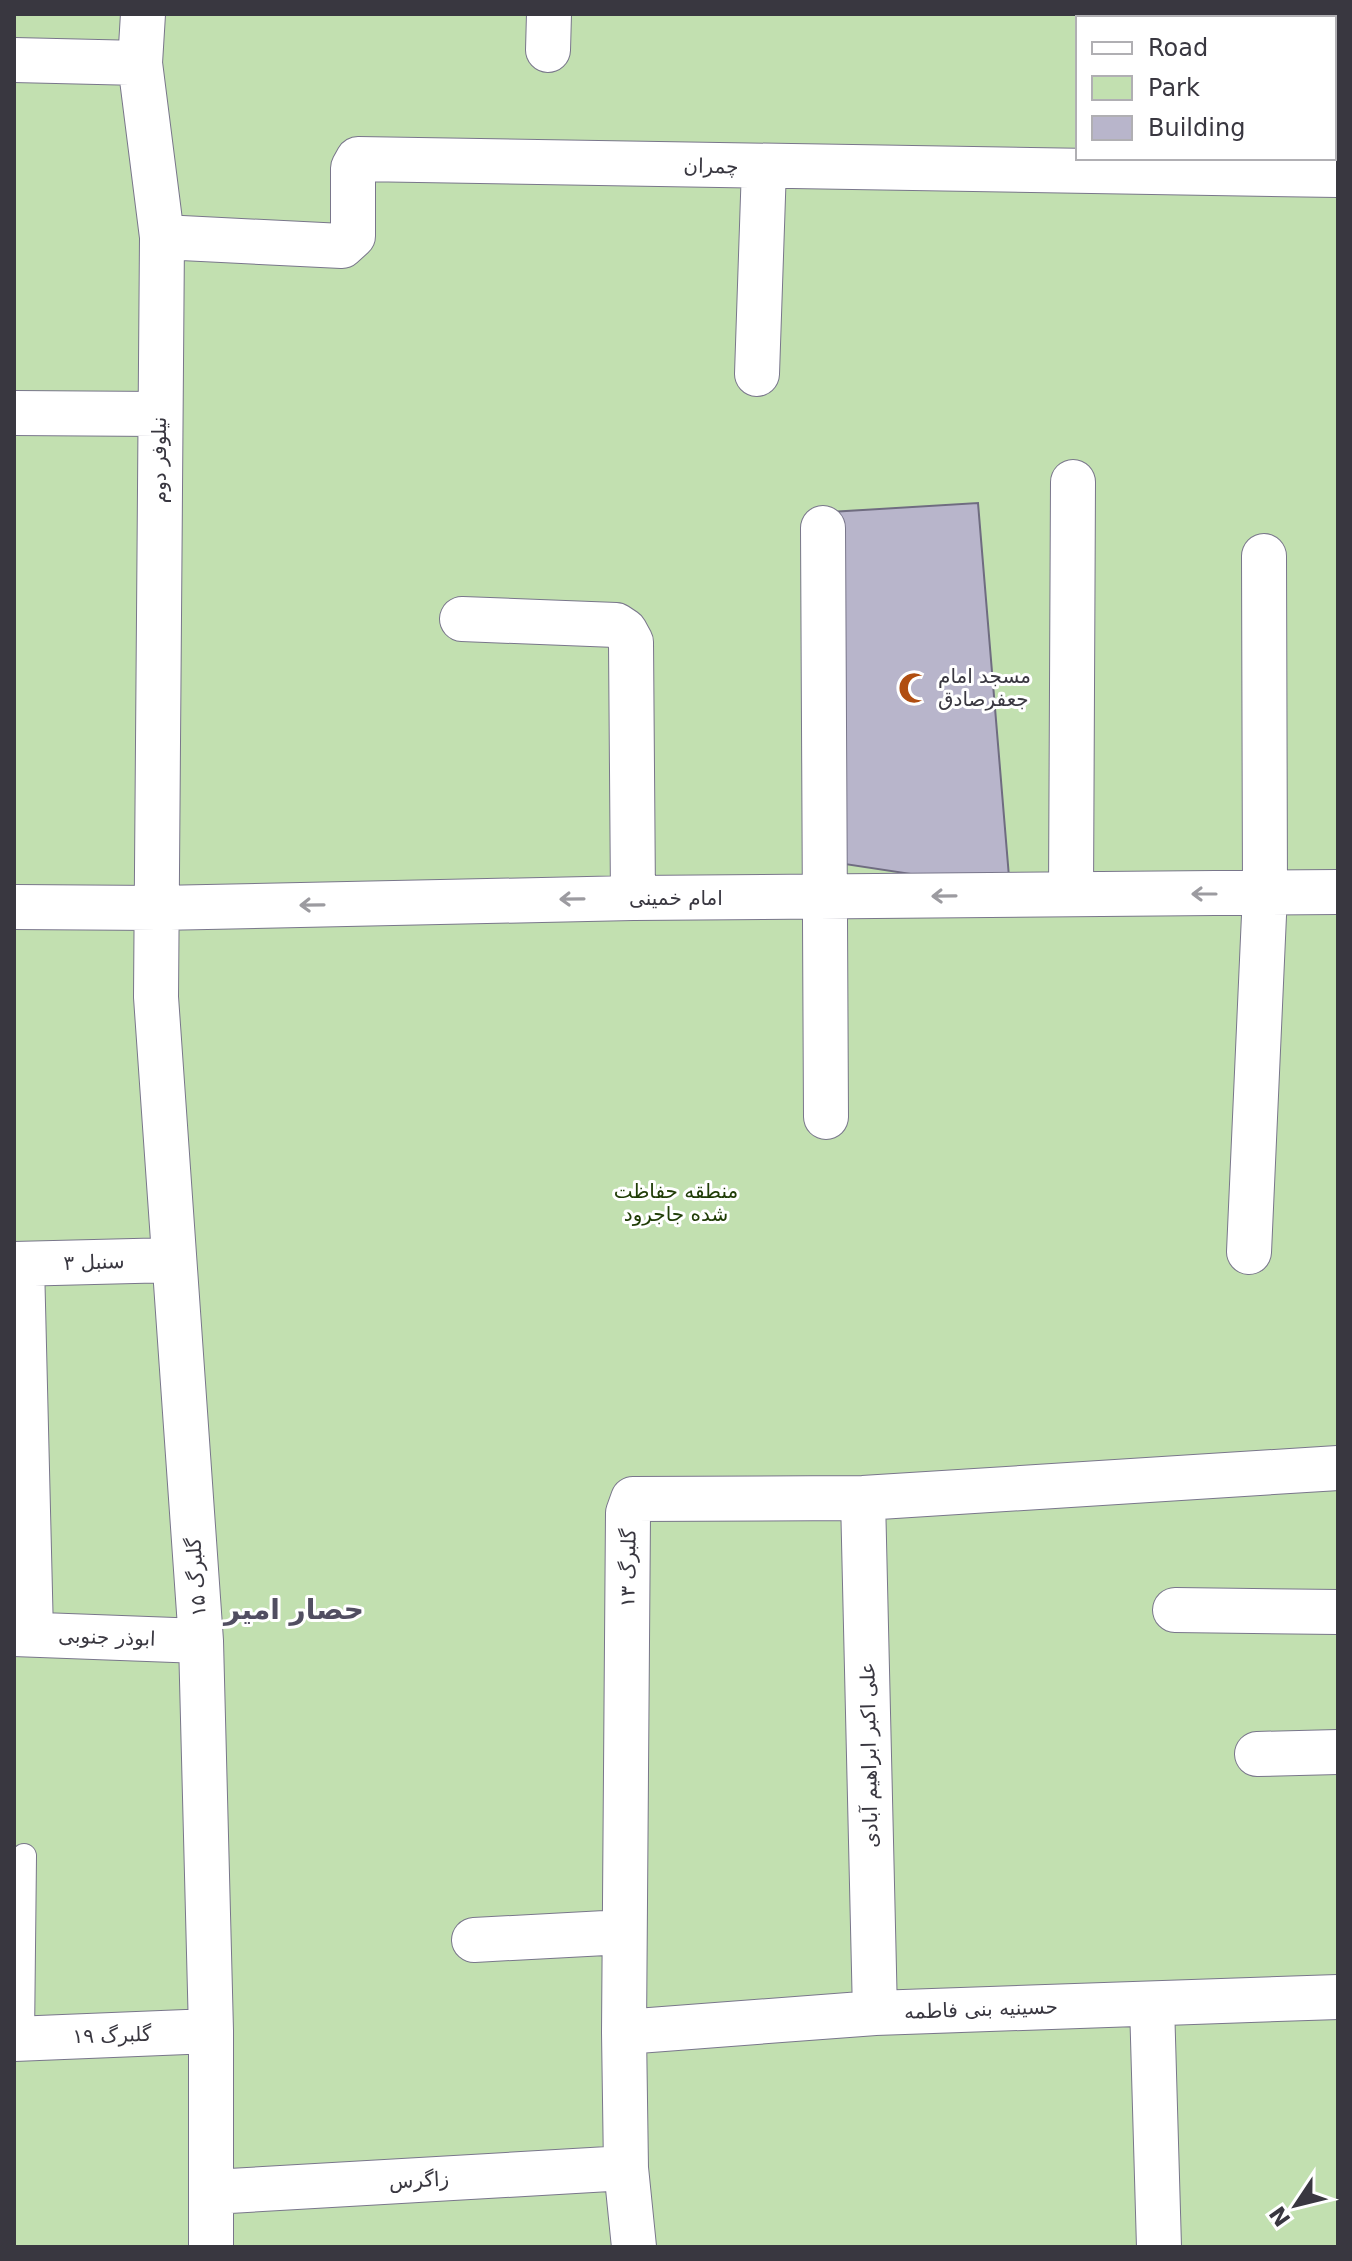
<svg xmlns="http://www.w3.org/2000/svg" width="1352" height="2261" viewBox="0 0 1352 2261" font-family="'DejaVu Sans',Cairo,sans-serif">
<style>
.green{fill:#c2e0b0;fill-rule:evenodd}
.building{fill:#b8b5cb;stroke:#6f6c80;stroke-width:2}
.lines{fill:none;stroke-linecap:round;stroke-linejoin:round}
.service-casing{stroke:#79768b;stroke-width:26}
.minor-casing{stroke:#79768b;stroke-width:46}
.service{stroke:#fff;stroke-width:24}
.minor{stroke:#fff;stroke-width:44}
.oneway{stroke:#9c9ba0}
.labels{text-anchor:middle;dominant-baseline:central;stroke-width:6;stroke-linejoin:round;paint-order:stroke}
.street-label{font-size:20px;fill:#393740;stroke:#fff}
.poi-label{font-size:20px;fill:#393740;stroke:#fff;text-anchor:start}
.park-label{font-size:20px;fill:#203d07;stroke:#fff}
.district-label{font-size:28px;font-weight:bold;fill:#514e61;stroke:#fff}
</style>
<rect width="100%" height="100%" fill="#f2f0fe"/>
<path class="green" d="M14,14H1338V2247H14ZM1078,18H1334V158H1078Z"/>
<path class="building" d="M978,503L1010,889L838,863L830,512Z"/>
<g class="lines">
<defs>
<path id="service" d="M22,2038L24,1856"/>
<path id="minor" d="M143,14L140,63L162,237L156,997L201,1641L211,2031V2247
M548,50L549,14
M14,60L140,63
M162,237L342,246L353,236V168L358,159L1338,175
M757,374L764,167
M14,413L159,414
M823,528L826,1117
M462,619L616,625L625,631L631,642L633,898
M1071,894L1073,482
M14,907L158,908L633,898L1338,892
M1249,1252L1265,893L1264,556
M14,1264L174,1260
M22,1264L31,1634
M863,1498L875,2013
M1175,1610L1338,1612
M14,1634L201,1641
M1257,1754L1338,1752
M474,1940L624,1932
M1152,2004L1159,2247
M624,2032L875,2013L1338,1997
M14,2039L211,2031
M212,2192L626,2168
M634,2247L626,2168L624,2032L628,1513L633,1499L863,1498L1338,1468"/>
</defs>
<use href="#service" class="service-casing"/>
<use href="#minor" class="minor-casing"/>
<use href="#service" class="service"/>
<use href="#minor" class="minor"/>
</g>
<defs><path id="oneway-shaft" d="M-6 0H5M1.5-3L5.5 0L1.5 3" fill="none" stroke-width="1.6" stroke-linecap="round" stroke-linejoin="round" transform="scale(2)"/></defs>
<g class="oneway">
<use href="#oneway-shaft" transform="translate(1204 894) rotate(180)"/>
<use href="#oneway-shaft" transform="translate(944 896) rotate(179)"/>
<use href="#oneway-shaft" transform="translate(572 899) rotate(179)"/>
<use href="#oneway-shaft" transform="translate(312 905) rotate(179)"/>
</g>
<defs>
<symbol id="mosque-bare" viewBox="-9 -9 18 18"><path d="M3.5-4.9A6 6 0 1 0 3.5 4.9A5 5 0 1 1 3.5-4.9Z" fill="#b04e11" stroke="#fff" stroke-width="2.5" paint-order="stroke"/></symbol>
</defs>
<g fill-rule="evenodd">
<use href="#mosque-bare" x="892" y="666" width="44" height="44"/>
</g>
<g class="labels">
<g class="street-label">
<text transform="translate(711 166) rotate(1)">چمران</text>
<text transform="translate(159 460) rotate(-90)">نیلوفر دوم</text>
<text x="676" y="898">امام خمینی</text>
<text transform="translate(94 1262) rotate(-2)">سنبل ۳</text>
<text transform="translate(628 1568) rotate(-89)">گلبرگ ۱۳</text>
<text transform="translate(196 1577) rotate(-94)">گلبرگ ۱۵</text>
<text transform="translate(107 1637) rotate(2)">ابوذر جنوبی</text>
<text transform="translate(869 1755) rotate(-91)">علی اکبر ابراهیم آبادی</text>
<text transform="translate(981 2009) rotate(-2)">حسینیه بنی فاطمه</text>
<text transform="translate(112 2035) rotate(-2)">گلبرگ ۱۹</text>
<text transform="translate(419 2180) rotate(-3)">زاگرس</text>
</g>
<g class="poi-label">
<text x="938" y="676">مسجد امام<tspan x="938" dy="23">جعفرصادق</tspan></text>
</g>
<g class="park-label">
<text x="676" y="1191">منطقه حفاظت<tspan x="676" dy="23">شده جاجرود</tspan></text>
</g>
<g class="district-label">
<text x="294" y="1609">حصار امیر</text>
</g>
</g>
<rect width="1352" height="2261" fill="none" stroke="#393740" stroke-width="32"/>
<rect x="1076" y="16" width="260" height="144" fill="#ffffff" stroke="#b0afb3" stroke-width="2"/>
<rect x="1092" y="42" width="40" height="12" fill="#ffffff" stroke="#b0afb3" stroke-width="2"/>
<text x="1148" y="56" font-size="24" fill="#393740">Road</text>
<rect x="1092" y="76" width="40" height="24" fill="#c2e0b0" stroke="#b0afb3" stroke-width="2"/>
<text x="1148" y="96" font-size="24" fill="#393740">Park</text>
<rect x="1092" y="116" width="40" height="24" fill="#b8b5cb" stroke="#b0afb3" stroke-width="2"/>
<text x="1148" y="136" font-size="24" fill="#393740">Building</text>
<g transform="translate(1296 2205) rotate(235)" stroke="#ffffff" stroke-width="6" paint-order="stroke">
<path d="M0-6L14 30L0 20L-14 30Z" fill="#393740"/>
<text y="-12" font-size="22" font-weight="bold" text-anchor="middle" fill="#393740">N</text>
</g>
</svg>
